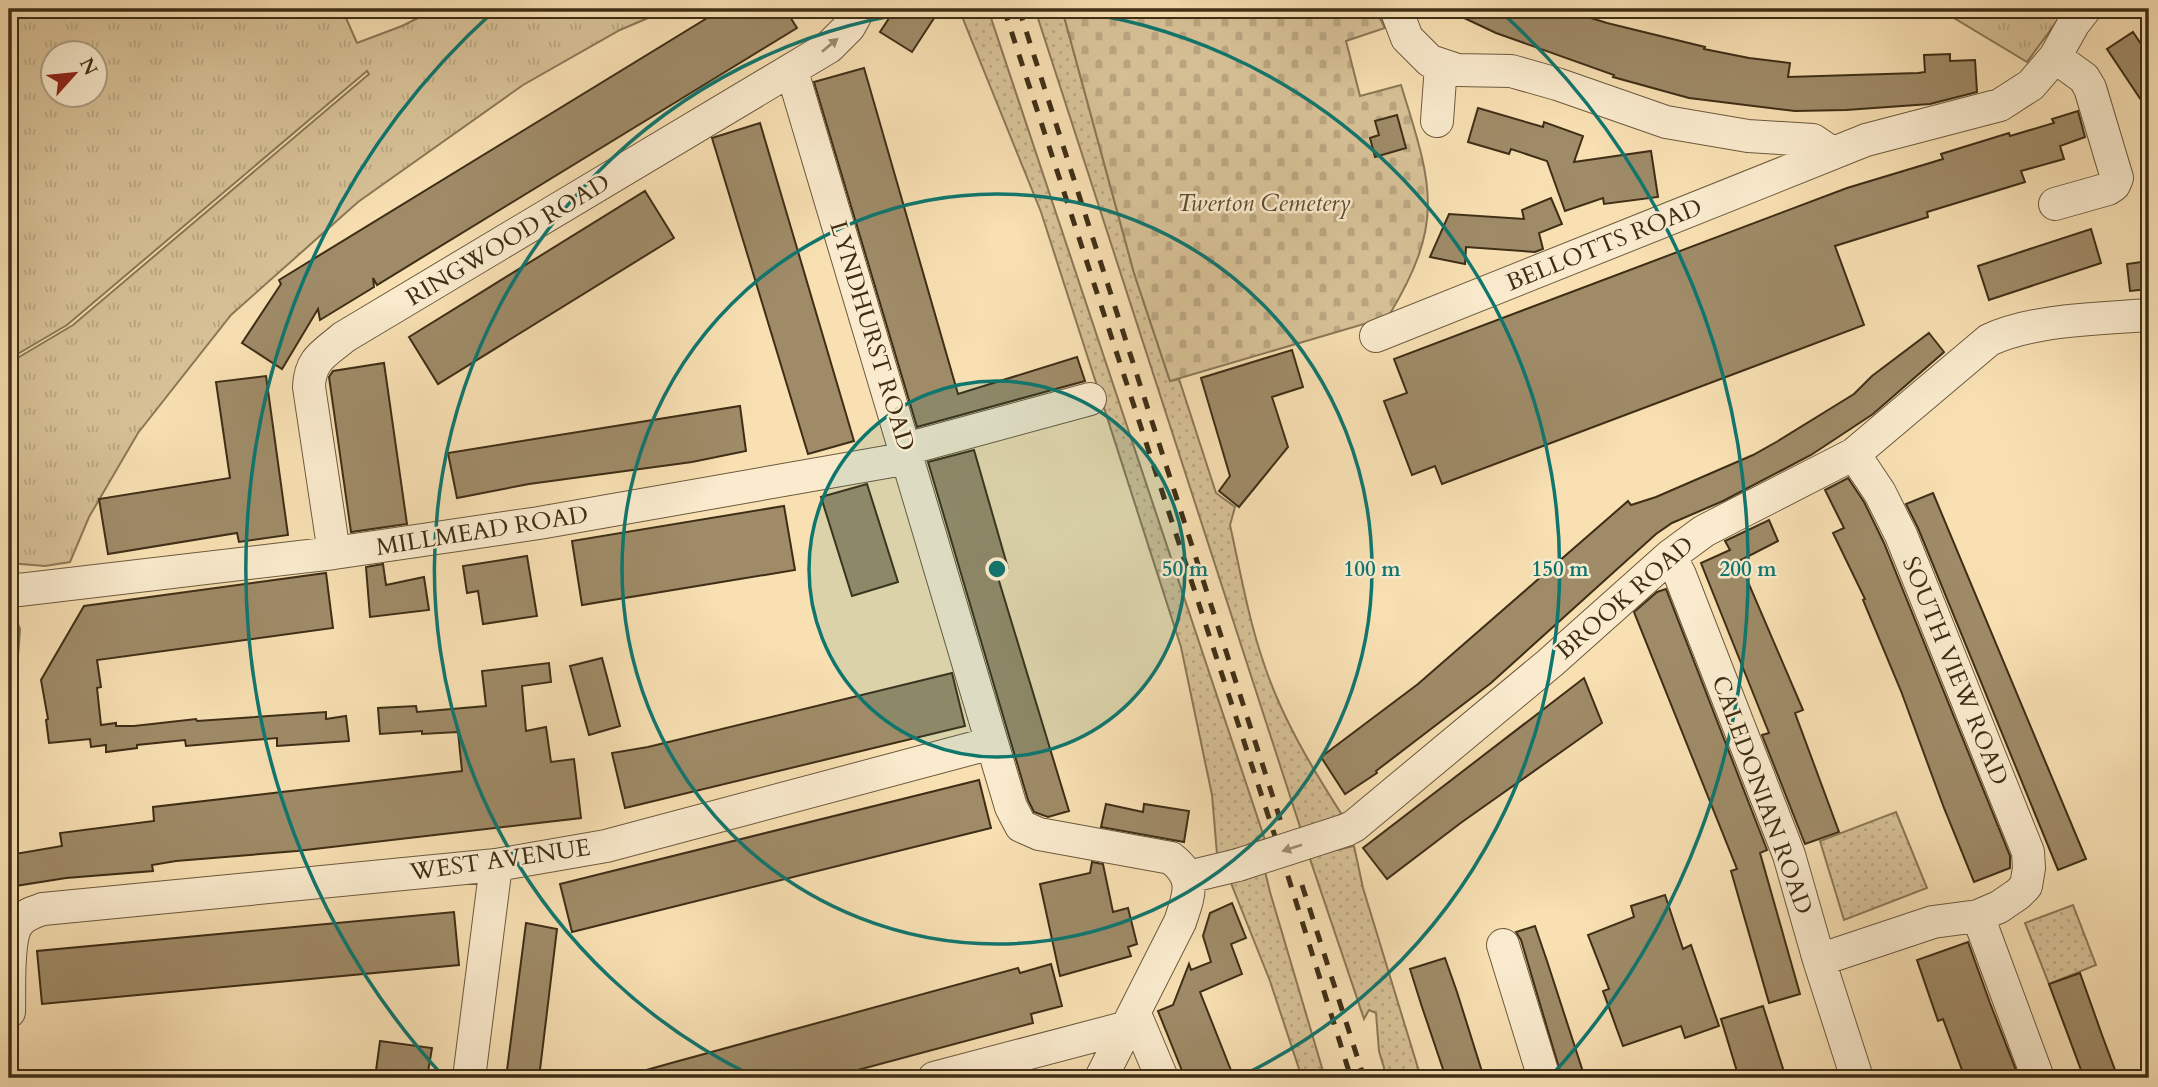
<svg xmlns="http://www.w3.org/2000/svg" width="2158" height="1087" viewBox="0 0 2158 1087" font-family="Cardo,serif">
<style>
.grass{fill:url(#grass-dots);stroke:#8b7857;stroke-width:2}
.cemetery{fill:url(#cemetery-stones);stroke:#8b7857;stroke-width:2}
.park{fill:url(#park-tufts);stroke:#8b7857;stroke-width:2;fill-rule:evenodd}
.building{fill:#9f8b68;stroke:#3e2e16;stroke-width:2}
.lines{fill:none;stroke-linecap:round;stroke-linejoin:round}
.minor-casing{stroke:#6c5a3d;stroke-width:34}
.minor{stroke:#faebce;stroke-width:32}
.rail{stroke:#3e2e16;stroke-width:5;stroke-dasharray:12 12;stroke-linecap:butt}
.minor-bridge-casing{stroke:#6c5a3d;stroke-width:34;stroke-linecap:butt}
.minor-bridge{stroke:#faebce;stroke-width:32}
.oneway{fill:#9c8c72}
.ring{fill:none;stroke:#0f766e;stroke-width:3.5}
.labels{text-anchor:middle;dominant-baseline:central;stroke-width:5;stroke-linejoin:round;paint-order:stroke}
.park-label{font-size:24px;font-style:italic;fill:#5d4c30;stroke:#faebce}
.street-label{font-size:24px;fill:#3e2e16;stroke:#faebce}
.centre{fill:#0f766e;stroke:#faebce;stroke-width:3.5}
.ring-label{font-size:21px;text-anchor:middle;font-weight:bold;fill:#0f766e;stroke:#faebce;stroke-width:5;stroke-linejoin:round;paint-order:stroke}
</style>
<defs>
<pattern id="grass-dots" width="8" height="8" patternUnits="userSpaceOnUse" patternTransform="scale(1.75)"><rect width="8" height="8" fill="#d8c298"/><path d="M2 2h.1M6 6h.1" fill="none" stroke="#baa782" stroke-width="1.8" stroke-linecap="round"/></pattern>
<pattern id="cemetery-stones" width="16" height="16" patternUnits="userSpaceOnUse" patternTransform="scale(1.75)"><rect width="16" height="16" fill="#d8c298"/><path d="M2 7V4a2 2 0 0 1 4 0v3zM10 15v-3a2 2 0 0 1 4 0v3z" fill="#baa782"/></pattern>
<pattern id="park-tufts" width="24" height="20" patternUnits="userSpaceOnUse" patternTransform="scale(1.75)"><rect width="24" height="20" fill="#d8c298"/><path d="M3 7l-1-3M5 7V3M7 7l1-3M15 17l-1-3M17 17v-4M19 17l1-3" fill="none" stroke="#baa782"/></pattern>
</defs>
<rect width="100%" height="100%" fill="#f8e0b3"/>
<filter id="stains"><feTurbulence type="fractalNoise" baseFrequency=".00286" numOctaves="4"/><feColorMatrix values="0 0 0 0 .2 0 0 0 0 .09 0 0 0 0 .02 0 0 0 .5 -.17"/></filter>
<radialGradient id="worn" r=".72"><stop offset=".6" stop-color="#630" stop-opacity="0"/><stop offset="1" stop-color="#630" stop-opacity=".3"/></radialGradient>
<path class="grass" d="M959,9H988L1268,849L1231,859L1217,854L1212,795L1181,647L1041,212Z
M1035,9H1062L1134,273L1170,381L1179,379L1216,493L1235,507L1230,525C1240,570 1248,617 1263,661C1281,717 1312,768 1344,818L1302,833Z
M1896,812L1927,888L1844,920L1820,841Z
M1354,846L1363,888L1421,1078H1387L1379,1051L1376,1013L1369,1010L1364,1019L1309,856Z
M1265,871L1270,892L1325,1078H1302L1270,981L1231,883Z
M2073,905L2096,965L2049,984L2025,923Z"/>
<path class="cemetery" d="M1062,9H1375L1385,28L1346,41L1360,96L1401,85C1432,185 1446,222 1388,317L1170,381L1134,273Z"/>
<path class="park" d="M9,9H342L357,43L402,26L436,9H669L620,30L523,85L358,202L231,315L138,433L89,517L70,562L45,566L9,563V363L73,325L369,74L367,71L67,325L9,359ZM52,52H94V94H52Z
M1939,9H2048L2060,17L2027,62Z
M9,616L15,617L20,629L16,683L9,692Z"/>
<path class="building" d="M722,9H785L797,28L377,285L373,278L374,287L320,320L318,309L282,369L242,343L281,284L279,280Z
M895,9H940L912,52L880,32Z
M1445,9H1562L1607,23L1705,47L1704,49L1749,58L1790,63L1788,77L1918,73L1925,72L1924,55L1950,54V61L1975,60L1977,92L1930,104L1846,110L1795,111L1689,98L1613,77L1614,75L1496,33Z
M2133,32L2149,56V112L2107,49Z
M864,68L958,394L1077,357L1085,381L917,427L814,82Z
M1478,108L1543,127L1544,122L1583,136L1574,162L1651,151L1658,197L1604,204L1603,198L1565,211L1547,161L1511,149L1509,154L1468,142Z
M2078,111L2085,137L2060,146L2064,159L2021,171L2025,182L1927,212L1928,217L1835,246L1864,325L1442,484L1435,466L1412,475L1384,401L1407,393L1394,359L1847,188L1943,159L1941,154L2009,133L2010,136L2054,123L2052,119Z
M1397,115L1406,148L1375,157L1370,138L1379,135L1375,121Z
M760,123L854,441L808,454L712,138Z
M645,191L674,238L438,384L409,337Z
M1551,198L1562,224L1539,233L1543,249L1535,252L1466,247L1465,264L1430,257L1449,214L1524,219L1522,210Z
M2091,229L2101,263L1989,300L1978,266Z
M2149,261V289L2130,291L2127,264Z
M1929,333L1944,352L1873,414L1811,455L1723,501L1672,523L1656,534L1491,683L1376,771L1377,773L1345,794L1321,757L1418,684L1628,501L1631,505L1656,497L1753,455L1778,441L1854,394L1872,376Z
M1292,350L1303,387L1272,397L1288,447L1239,507L1219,491L1230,476L1201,378Z
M384,363L407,524L351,532L329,377L333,371Z
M266,376L288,535L239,542L237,533L108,554L99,499L230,478L216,382Z
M740,406L746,451L692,462L529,484L457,498L448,453Z
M974,450L1008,568L996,571L1069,811L1048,817L1034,812L1028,800L928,462Z
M1848,478L1864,502L1884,543L2010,856V868L1974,882L1944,808L1901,691L1863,600L1865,599L1833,533L1844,528L1825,490Z
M867,484L898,582L852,596L821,497Z
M1933,493L2086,859L2058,870L1918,528L1906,504Z
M784,506L795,570L582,605L572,541Z
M1769,520L1778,541L1739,561L1803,710L1795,713L1839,832L1805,844L1762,735L1769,733L1701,563L1730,550L1725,541Z
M527,556L537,616L483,624L478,591L467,593L463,566Z
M383,564L386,585L424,577L429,610L370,617L366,567Z
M326,573L333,628L97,660L101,687L97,688L101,725L116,723V726H134L196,719L197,721L326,712V719L346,716L349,741L277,746V738L186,746L185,740L137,745V748L106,752V745L91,747L90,739L49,743L46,720L48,719L41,680L84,606Z
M1666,589L1767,850L1760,853L1800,994L1769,1003L1731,871L1737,869L1634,612L1657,592Z
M602,658L620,726L589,735L570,666Z
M549,663L551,682L522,686L526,731L546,727L551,762L574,759L581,818L297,851L176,861L152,865L153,871L66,878L9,887V855L62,846L60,833L154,821L153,807L462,771L458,732L422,734V731L380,734L378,708L416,706L417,712L486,706L482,671Z
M952,673L965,726L625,808L612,753L648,747Z
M1584,678L1602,723L1462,822L1387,879L1363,848Z
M979,780L991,828L572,932L560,884Z
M1106,804L1143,812L1144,804L1189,811L1184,842L1101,827Z
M1092,862L1103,864L1113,912L1128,908L1137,944L1128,947L1131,956L1060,976L1040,884L1090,873Z
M1665,895L1683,949L1691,945L1719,1026L1685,1038L1681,1026L1623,1046L1603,991L1609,989L1588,935L1634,917L1631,906Z
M1232,903L1246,938L1231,944L1242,974L1200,992L1234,1078H1185L1158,1011L1173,1005L1189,964L1191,970L1211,962L1203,936L1210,913Z
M454,912L459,965L42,1004L37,951Z
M526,923L557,929L539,1078H506Z
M1535,926L1547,961L1585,1078H1562L1521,940L1516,932Z
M1968,942L1990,1003L2019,1078H1965L1943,1019L1938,1021L1917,960Z
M1445,958L1457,992L1484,1078H1446L1421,1004L1410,969Z
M1051,964L1062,1006L1031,1014L1033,1023L828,1078H640L639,1072L675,1062L1018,968L1020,973Z
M2080,973L2102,1035L2118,1078H2084L2049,984Z
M1763,1006L1786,1078H1739L1721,1019Z
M380,1041L432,1048L427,1078H375Z"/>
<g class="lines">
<defs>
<path id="minor" d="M1396,9L1407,38L1430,61L1457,70L1511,71L1557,84L1666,122L1748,136L1813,140L1832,153
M2055,57L2084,78L2090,88L2117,178L2114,185L2108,189L2055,204
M792,71L1011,807L1021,826L1039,834L1171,858C1197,878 1189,895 1180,922L1101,1078
M1437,121L1441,65
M1376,336L1866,140L2000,105L2031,85L2055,57L2074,23L2085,9
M906,449L1090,399
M334,553L309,387C310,359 324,354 344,337L829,47L849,27L859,9
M1670,556L1680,575L1789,855L1819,960L1857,1078
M9,588L19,590L334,553L539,523L909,458
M1346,830L1354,826L1550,663L1670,556L1704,531L1854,454L1989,340C2035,319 2098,319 2149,315
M1188,877L1238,865
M1978,916L2038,1078
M1503,945L1544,1078
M1819,960L1933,922L1978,916L1999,907L2018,894L2026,886L2029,868L2028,852L1901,535L1880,493L1854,454
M9,1012C10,992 6,937 19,922C26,914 34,912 43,909L496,865L606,846L992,743
M1135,1014L1162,1078
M469,1078L496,865
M934,1078L1128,1027"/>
</defs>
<use href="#minor" class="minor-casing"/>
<use href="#minor" class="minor"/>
<path class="rail" d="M1004,9L1287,873L1351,1078
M1019,9L1281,822
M1302,885L1364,1078"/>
<defs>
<path id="minor-bridge" d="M1238,865L1346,830"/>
</defs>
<use href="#minor-bridge" class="minor-bridge-casing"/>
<use href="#minor-bridge" class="minor-bridge"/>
</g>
<defs><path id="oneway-solid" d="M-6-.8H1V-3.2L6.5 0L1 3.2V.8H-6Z" transform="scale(1.75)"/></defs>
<g class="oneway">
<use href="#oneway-solid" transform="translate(830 45) rotate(-40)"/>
<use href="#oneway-solid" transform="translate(1292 848) rotate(162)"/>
</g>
<circle cx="997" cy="569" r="188" fill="#0f766e" fill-opacity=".12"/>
<g class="ring">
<circle cx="997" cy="569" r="188"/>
<circle cx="997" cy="569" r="375"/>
<path d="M755 1077A563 563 0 0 1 938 9M1056 9A563 563 0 0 1 1239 1077"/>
<path d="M443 1076A751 751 0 0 1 494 11M1500 11A751 751 0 0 1 1551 1076"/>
</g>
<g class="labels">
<g class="park-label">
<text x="1264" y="203">Twerton Cemetery</text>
</g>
<g class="street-label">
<text transform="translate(508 240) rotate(-31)">RINGWOOD ROAD</text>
<text transform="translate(1604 245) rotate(-22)">BELLOTTS ROAD</text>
<text transform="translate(872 336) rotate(73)">LYNDHURST ROAD</text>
<text transform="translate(482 531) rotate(-9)">MILLMEAD ROAD</text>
<text transform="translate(1625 598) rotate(-41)">BROOK ROAD</text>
<text transform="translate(1955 671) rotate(68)">SOUTH VIEW ROAD</text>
<text transform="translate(1762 795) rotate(70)">CALEDONIAN ROAD</text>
<text transform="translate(500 860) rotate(-8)">WEST AVENUE</text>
</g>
</g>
<circle cx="997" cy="569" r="10" class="centre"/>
<g class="ring-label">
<text x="1185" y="576">50 m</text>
<text x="1372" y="576">100 m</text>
<text x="1560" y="576">150 m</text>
<text x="1748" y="576">200 m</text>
</g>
<rect width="2158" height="1087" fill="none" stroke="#f8e0b3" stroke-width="35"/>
<rect x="10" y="10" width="2137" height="1066" fill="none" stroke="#3e2e16" stroke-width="3.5"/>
<rect x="18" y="18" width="2123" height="1052" fill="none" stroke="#3e2e16" stroke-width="2"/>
<g transform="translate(74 74) rotate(63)"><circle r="33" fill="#faebce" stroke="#af9f84" stroke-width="2"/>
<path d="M0-5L12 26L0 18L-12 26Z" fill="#8f2418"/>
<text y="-10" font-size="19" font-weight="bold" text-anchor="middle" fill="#3e2e16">N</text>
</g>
<rect width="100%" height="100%" filter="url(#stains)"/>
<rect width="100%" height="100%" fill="url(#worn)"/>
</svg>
